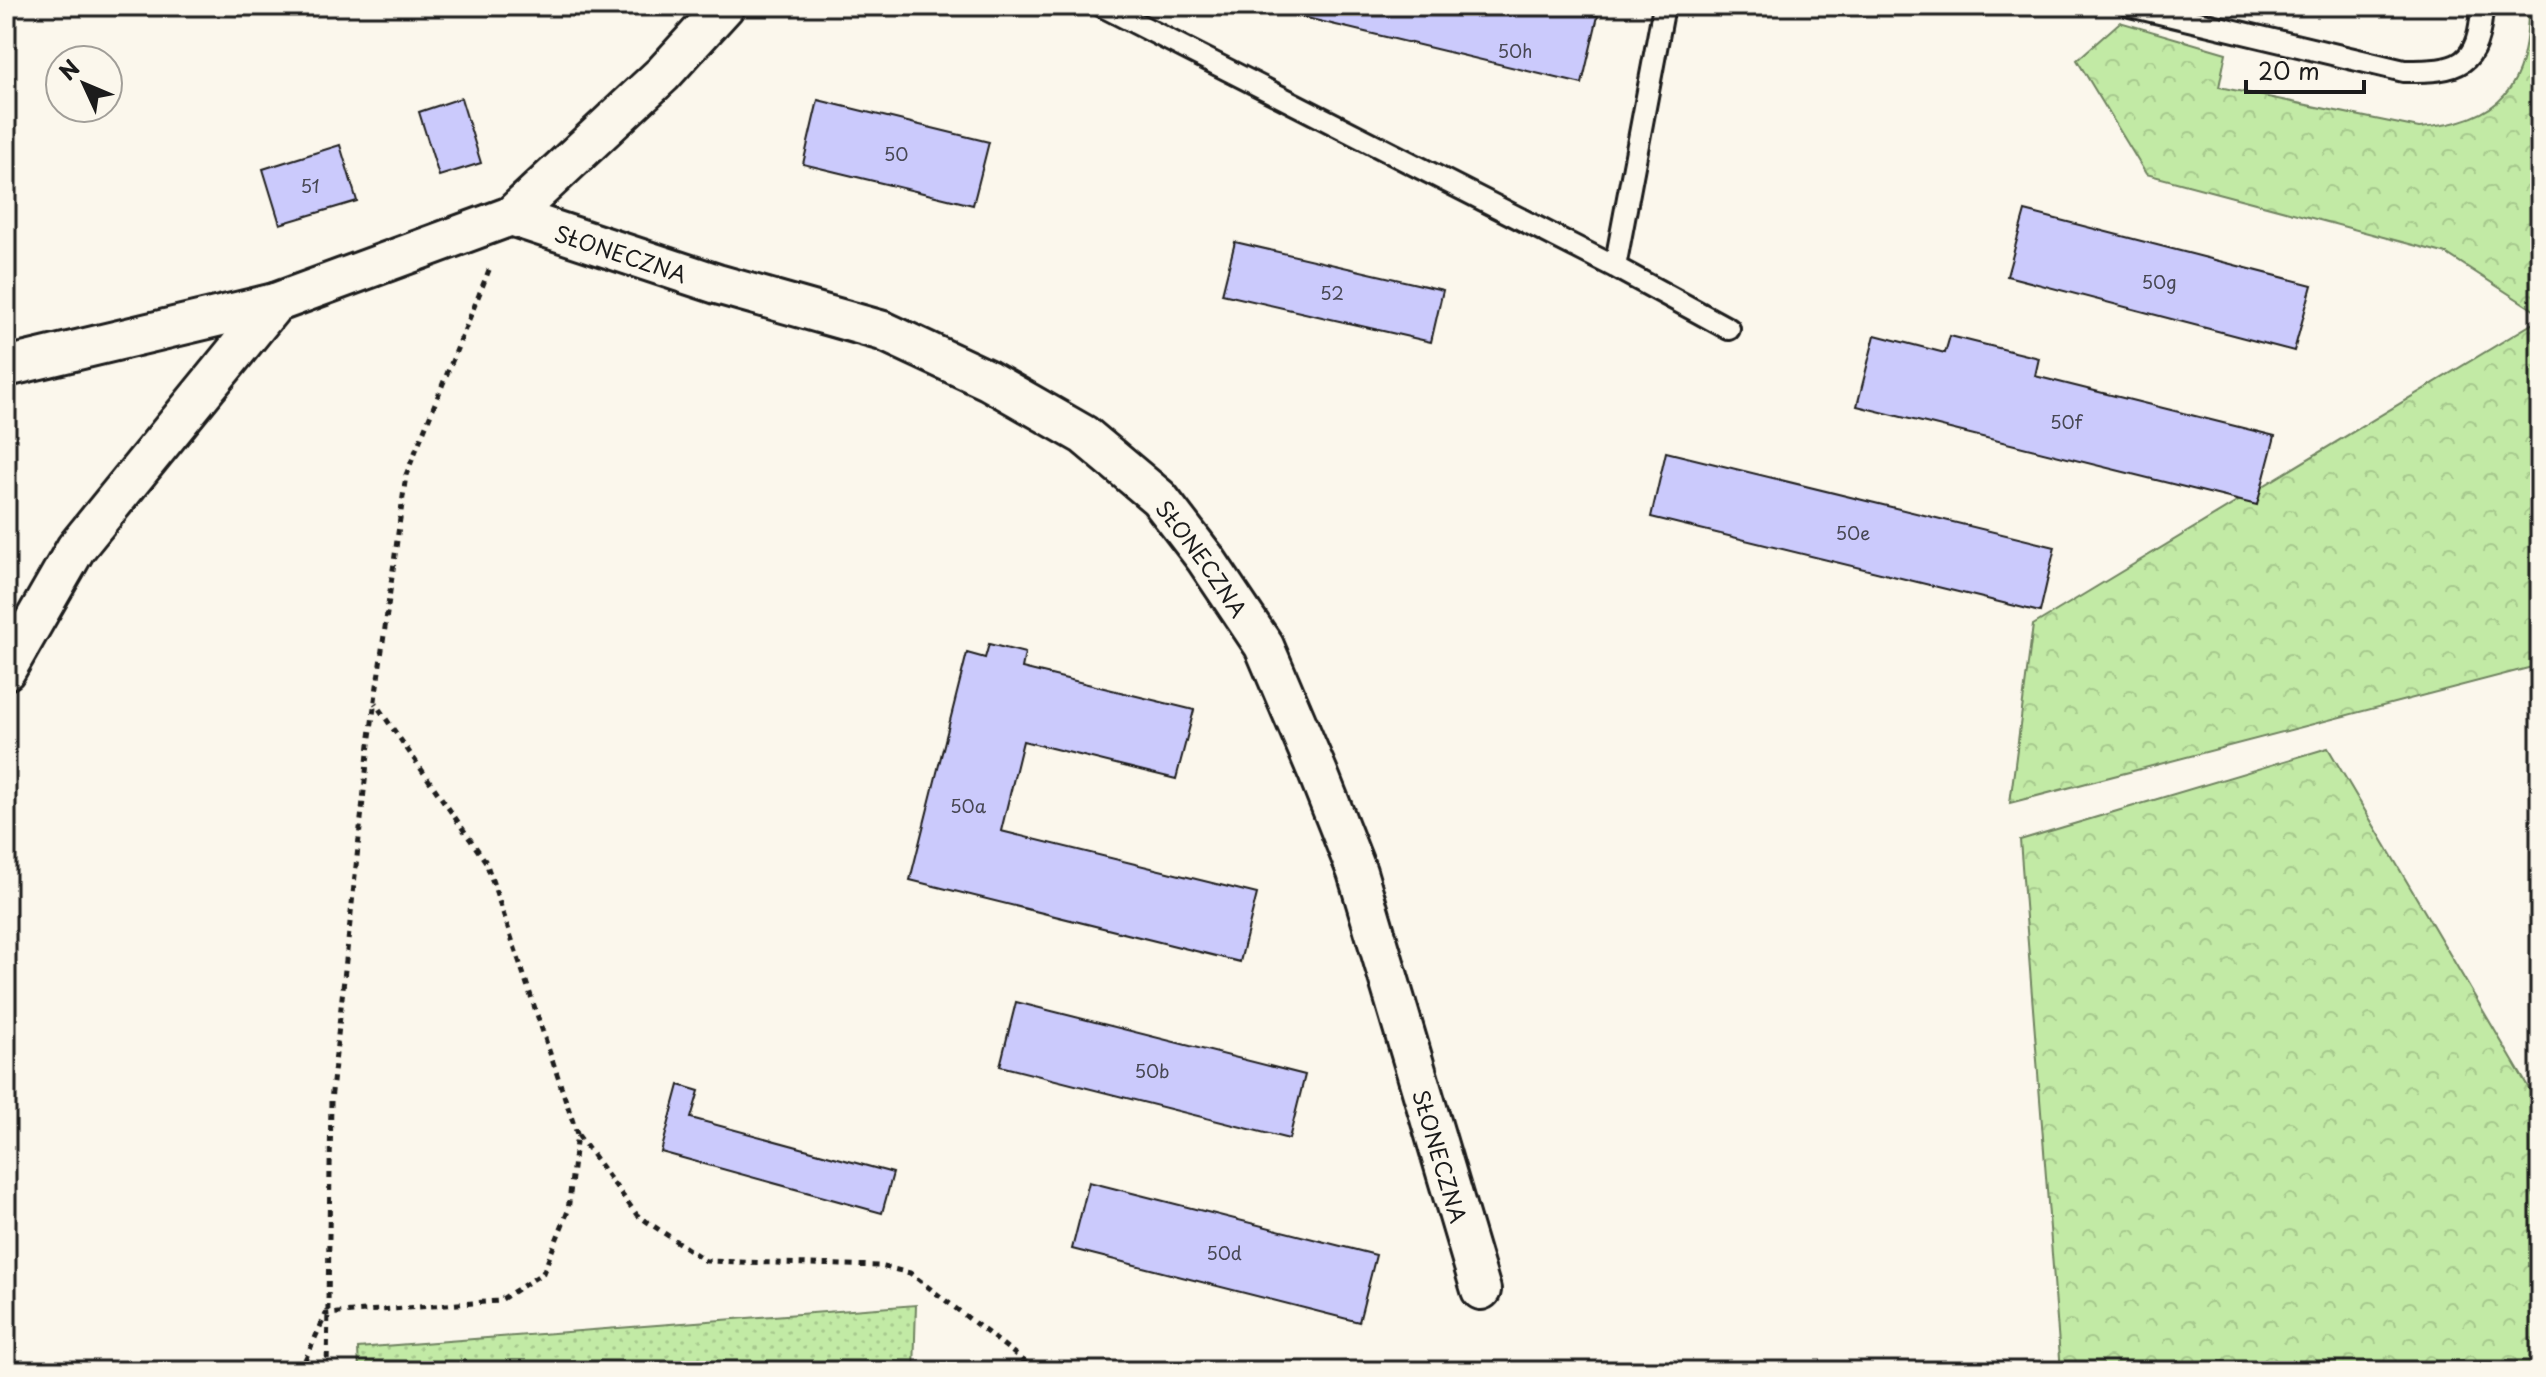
<svg xmlns="http://www.w3.org/2000/svg" width="2546" height="1377" viewBox="0 0 2546 1377" font-family="'Playpen Sans',sans-serif">
<style>
.grass{fill:url(#grass-dots);stroke:#6f8360;stroke-width:2}
.forest{fill:url(#forest-crowns);stroke:#6f8360;stroke-width:2}
.building{fill:#cbcafc;stroke:#1c1c1c;stroke-width:2}
.lines{fill:none;stroke-linecap:round;stroke-linejoin:round}
.service-casing{stroke:#1c1c1c;stroke-width:26}
.minor-casing{stroke:#1c1c1c;stroke-width:44}
.path{stroke:#1c1c1c;stroke-width:5;stroke-dasharray:6 6;stroke-linecap:butt}
.service{stroke:#fbf7ec;stroke-width:20}
.minor{stroke:#fbf7ec;stroke-width:38}
.labels{text-anchor:middle;dominant-baseline:central;stroke-width:7;stroke-linejoin:round;paint-order:stroke}
.number-label{font-size:18px;fill:#484854}
.street-label{font-size:22px;fill:#1c1c1c;stroke:#fbf7ec}
</style>
<defs>
<pattern id="grass-dots" width="8" height="8" patternUnits="userSpaceOnUse" patternTransform="scale(2)"><rect width="8" height="8" fill="#c2eaa5"/><path d="M2 2h.1M6 6h.1" fill="none" stroke="#a6c88d" stroke-width="1.8" stroke-linecap="round"/></pattern>
<pattern id="forest-crowns" width="20" height="18" patternUnits="userSpaceOnUse" patternTransform="scale(2)"><rect width="20" height="18" fill="#c2eaa5"/><path d="M2 6a3 3 0 1 1 6 0M12 15a3 3 0 1 1 6 0" fill="none" stroke="#a6c88d"/></pattern>
</defs>
<rect width="100%" height="100%" fill="#fbf7ec"/>
<filter id="ink" filterUnits="userSpaceOnUse"><feTurbulence type="fractalNoise" baseFrequency=".0125" numOctaves="2"/><feDisplacementMap in="SourceGraphic" scale="16" xChannelSelector="R" yChannelSelector="G"/><feConvolveMatrix kernelMatrix="1 2 1 2 8 2 1 2 1" color-interpolation-filters="sRGB"/></filter>
<g filter="url(#ink)">
<path class="grass" d="M916,1305L914,1371H359L358,1348Z"/>
<path class="forest" d="M2528,6H2540V314L2447,254L2146,174L2077,60L2120,22L2226,53L2219,87L2419,128C2502,122 2528,87 2528,6Z
M2540,319V665L2010,803L2033,625Z
M2328,748L2540,1107V1371H2061L2020,840Z"/>
<path class="building" d="M1293,6H1556L1598,16L1582,84L1290,14Z
M461,98L481,163L439,176L419,112Z
M818,100L989,142L973,205L803,164Z
M340,145L357,201L280,224L263,169Z
M2025,211L2312,285L2294,351L2007,276Z
M1235,242L1443,290L1431,342L1222,294Z
M1875,335L1945,353L1950,336L2039,358L2035,376L2275,436L2257,505L1857,406Z
M1666,452L2055,547L2040,612L1651,517Z
M989,644L1025,653L1022,668L1194,710L1176,779L1023,741L1001,831L1257,894L1240,962L910,880L967,653L985,658Z
M1016,1002L1305,1075L1289,1139L1000,1066Z
M679,1085L699,1091L691,1118L893,1173L882,1213L661,1152Z
M1089,1182L1376,1255L1359,1322L1072,1249Z"/>
<g class="lines">
<defs>
<path id="service" d="M1102,6L1615,267L1729,329
M2130,6L2404,71C2458,71 2479,68 2482,6
M1615,267L1664,6"/>
<g id="minor">
<path id="s1" d="M511,216L717,284L883,331L988,380L1084,435L1159,498L1205,558L1264,646L1318,773L1357,872L1481,1290"/>
<path d="M6,367L275,303L511,216L663,74L725,6"/>
<path d="M6,670L76,548L275,303"/>
</g>
</defs>
<use href="#service" class="service-casing"/>
<use href="#minor" class="minor-casing"/>
<path class="path" d="M578,1135L637,1215L706,1261L880,1266L910,1273L1037,1371
M300,1371L326,1314L499,1301L543,1273L568,1211L577,1134L486,862L375,703
M327,1371L331,1101L369,744L406,475L491,265"/>
<use href="#service" class="service"/>
<use href="#minor" class="minor"/>
</g>
</g>
<g class="labels">
<g class="number-label">
<text x="1515" y="50">50h</text>
<text x="896" y="153">50</text>
<text x="310" y="185">51</text>
<text x="2159" y="281">50g</text>
<text x="1332" y="292">52</text>
<text x="2066" y="421">50f</text>
<text x="1853" y="532">50e</text>
<text x="968" y="805">50a</text>
<text x="1152" y="1070">50b</text>
<text x="1224" y="1252">50d</text>
</g>
<g class="street-label">
<text stroke="none"><textPath href="#s1" startOffset="116">SŁONECZNA</textPath></text>
<text stroke="none"><textPath href="#s1" startOffset="788">SŁONECZNA</textPath></text>
<text stroke="none"><textPath href="#s1" startOffset="1436">SŁONECZNA</textPath></text>
</g>
</g>
<rect width="2546" height="1377" fill="none" stroke="#fbf7ec" stroke-width="32"/>
<rect x="16" y="16" width="2514" height="1345" fill="none" stroke="#1c1c1c" stroke-width="3" filter="url(#ink)"/>
<g transform="translate(84 84) rotate(314)"><circle r="38" fill="#fbf7ec" stroke="#a29f99" stroke-width="2"/>
<path d="M0-6L14 30L0 20L-14 30Z" fill="#1c1c1c"/>
<text y="-12" font-size="22" font-weight="bold" text-anchor="middle" fill="#1c1c1c">N</text>
</g>
<path d="M2246 80v12h118v-12" fill="none" stroke="#1c1c1c" stroke-width="4"/>
<text x="2258" y="80" font-size="24" fill="#1c1c1c" stroke="#fbf7ec" stroke-width="6" paint-order="stroke">20 m</text>
</svg>
